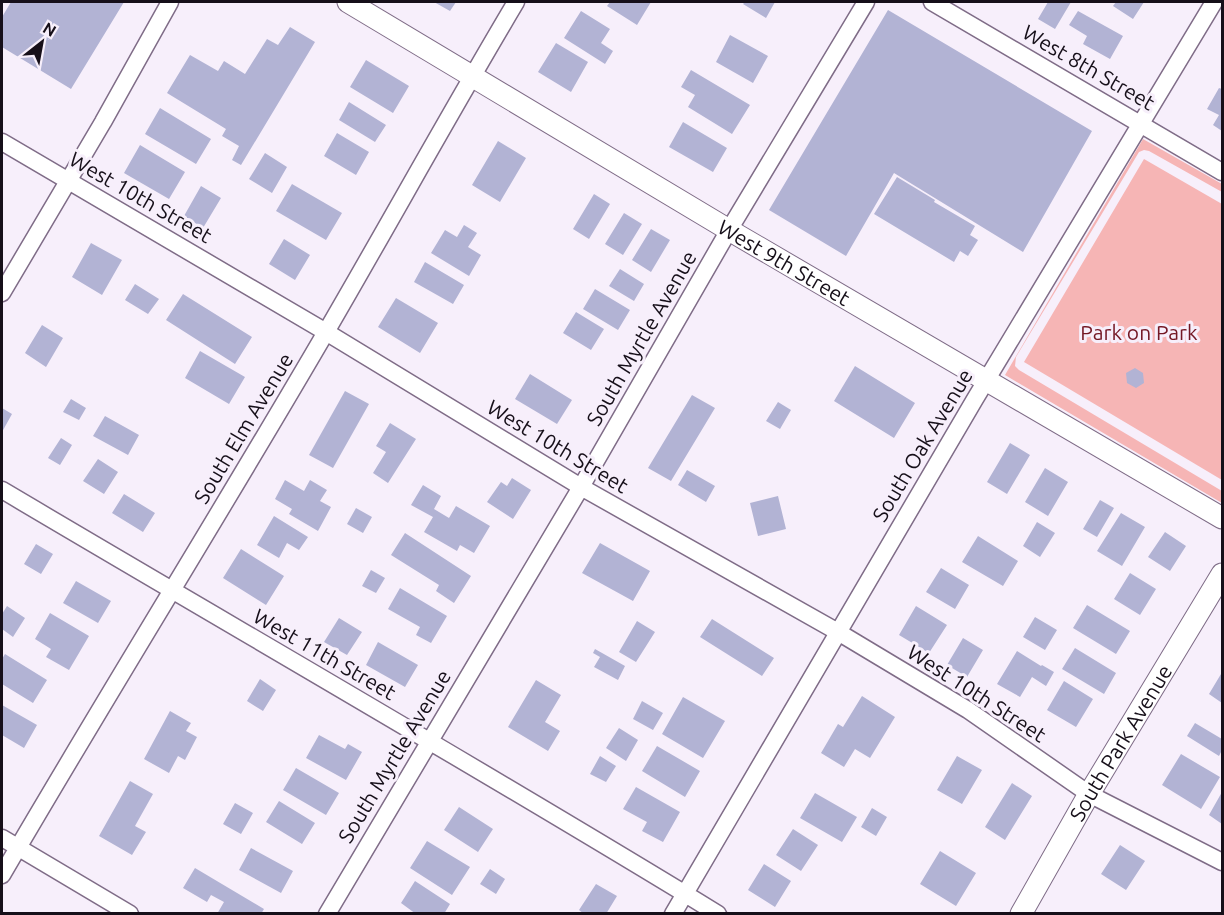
<svg xmlns="http://www.w3.org/2000/svg" width="1224" height="915" viewBox="0 0 1224 915" font-family="Ubuntu,sans-serif">
<style>
.green{fill:#f6b5b5}
.building{fill:#b2b3d4}
.lines{fill:none;stroke-linecap:round;stroke-linejoin:round}
.minor-casing{stroke:#7f6c87;stroke-width:19}
.tertiary-casing{stroke:#7f6c87;stroke-width:23}
.minor{stroke:#fff;stroke-width:16}
.tertiary{stroke:#fff;stroke-width:21}
.labels{text-anchor:middle;dominant-baseline:central;stroke-width:6;stroke-linejoin:round;paint-order:stroke}
.street-label{font-size:21px;fill:#160f19;stroke:#f7effb}
.park-label{font-size:21px;fill:#741825;stroke:#f7effb}
</style>
<rect width="100%" height="100%" fill="#f7effb"/>
<path class="green" d="M1143,139L1222,184V192L1149,151L1144,150L1139,152L1016,357L1015,366L1019,370L1222,491V503L1005,375Z
M1144,159L1222,204V480L1024,362Z"/>
<path class="building" d="M11,2H124L71,89L2,47V17Z
M434,2H456L450,11Z
M610,2H651L637,25L607,6Z
M745,2H775L766,18L743,4Z
M1048,2H1071L1055,29L1038,19Z
M1116,2H1144L1133,19L1113,6Z
M888,10L1092,131L1023,252L894,173L846,256L769,210Z
M581,11L610,29L601,43L613,51L605,64L564,38Z
M1078,11L1123,36L1110,59L1083,44L1087,36L1069,25Z
M290,27L315,42L241,165L232,160L239,146L222,136L226,129L167,93L190,55L218,71L224,61L245,74L267,39L278,45Z
M730,35L768,56L753,83L716,62Z
M556,43L588,62L571,92L538,72Z
M366,60L409,86L393,113L350,87Z
M691,70L750,105L732,134L688,107L695,95L681,87Z
M1219,88L1222,89V131L1213,125L1219,115L1207,109Z
M349,102L386,125L375,142L339,120Z
M160,108L211,139L196,164L145,134Z
M683,122L727,148L713,172L669,147Z
M337,133L369,152L356,175L324,156Z
M498,141L526,158L500,202L472,185Z
M140,145L185,172L169,199L124,173Z
M265,153L287,167L272,193L249,179Z
M897,177L935,200L934,202L975,226L970,235L978,240L968,256L960,251L954,262L874,214Z
M292,184L342,213L326,240L276,211Z
M201,186L221,198L203,228L184,216Z
M594,194L610,204L589,239L573,229Z
M624,213L642,224L623,255L605,244Z
M464,225L477,233L468,247L481,255L469,276L431,253L445,230L457,237Z
M651,229L670,240L651,272L632,260Z
M284,239L310,255L295,280L269,264Z
M91,243L122,260L102,295L72,277Z
M425,262L464,285L453,304L414,282Z
M620,269L644,284L634,301L609,286Z
M135,284L159,299L148,314L125,300Z
M595,289L630,310L618,330L583,309Z
M183,294L252,337L235,364L166,320Z
M396,298L438,323L420,353L378,327Z
M576,312L604,329L591,350L563,333Z
M42,325L63,338L46,367L25,353Z
M200,351L245,377L229,404L185,378Z
M855,366L915,403L894,438L834,401Z
M1135,368L1143,373L1144,383L1136,388L1127,383L1126,373Z
M530,374L572,400L557,424L515,399Z
M345,391L369,404L333,468L309,455Z
M692,395L715,408L671,481L648,468Z
M71,399L86,408L79,420L63,412Z
M778,402L791,410L780,429L766,421Z
M2,408L12,414L2,432Z
M105,416L139,435L128,455L93,436Z
M390,423L416,439L388,483L373,473L386,452L376,446Z
M61,438L72,445L60,465L48,458Z
M1010,443L1030,455L1007,494L987,482Z
M98,459L118,472L104,494L83,481Z
M1045,468L1068,482L1048,516L1025,502Z
M687,470L715,486L706,502L678,485Z
M512,478L531,490L513,519L487,502L501,482L507,486Z
M285,480L304,491L310,480L327,490L320,501L331,507L318,531L289,514L292,509L275,499Z
M423,485L441,496L434,509L449,518L456,506L490,526L474,553L460,545L457,551L424,532L433,517L411,505Z
M124,494L155,513L143,532L112,513Z
M778,496L786,529L758,536L750,503Z
M1100,500L1114,508L1097,537L1083,529Z
M356,508L372,517L363,533L347,524Z
M1121,513L1145,527L1122,566L1097,551Z
M274,516L308,537L299,550L287,543L279,558L257,545Z
M1037,522L1055,533L1040,557L1023,546Z
M1165,532L1186,546L1170,571L1148,557Z
M405,533L471,576L454,603L436,591L439,585L391,555Z
M978,536L1018,561L1003,586L962,562Z
M600,543L650,571L633,601L582,573Z
M36,544L53,554L41,574L24,564Z
M241,549L284,576L266,605L223,578Z
M941,568L969,585L955,609L926,592Z
M371,570L385,578L376,593L362,586Z
M1130,573L1156,589L1140,615L1114,599Z
M76,581L111,601L98,623L63,603Z
M400,588L447,616L431,643L416,635L420,627L388,609Z
M1087,605L1130,631L1116,654L1073,628Z
M7,606L25,618L13,637L2,629V614Z
M916,606L947,625L929,653L899,635Z
M50,613L89,636L69,670L46,657L51,649L35,639Z
M1035,617L1057,630L1045,650L1023,637Z
M339,618L362,632L347,655L324,642Z
M712,619L774,658L762,676L700,637Z
M637,621L655,632L636,662L619,652Z
M963,638L983,650L967,677L947,665Z
M378,642L418,665L405,687L366,665Z
M1075,648L1116,673L1104,694L1062,669Z
M595,649L625,666L618,680L594,667L600,657L593,653Z
M1017,651L1041,666L1042,665L1054,672L1046,686L1032,677L1020,697L997,684Z
M5,654L47,680L33,703L2,684V659Z
M1221,674L1222,675V703L1209,694Z
M260,679L276,690L263,711L247,701Z
M536,680L561,695L545,722L560,731L548,751L508,727Z
M1064,681L1093,699L1076,727L1047,710Z
M862,696L895,717L870,758L855,749L844,767L821,753L838,724L843,727Z
M683,697L725,721L703,758L662,734Z
M642,701L663,713L653,730L633,719Z
M2,705L37,725L24,748L2,735Z
M170,711L191,723L186,731L197,737L185,760L178,756L169,773L144,759Z
M1195,723L1222,739V750L1219,756L1187,736Z
M619,728L638,740L626,761L606,748Z
M319,735L345,749L348,744L362,752L346,780L306,758Z
M657,746L700,771L685,797L642,771Z
M1181,754L1220,777L1201,809L1162,785Z
M600,756L616,766L606,782L590,774Z
M957,756L982,770L962,804L937,790Z
M296,768L339,793L326,815L283,790Z
M130,781L153,794L135,826L146,832L132,855L99,836Z
M1012,783L1032,796L1005,840L985,827Z
M636,787L680,812L663,842L642,831L647,822L623,809Z
M1222,792V824L1209,815Z
M815,793L857,817L842,842L800,818Z
M279,801L315,823L302,844L266,822Z
M235,803L253,813L241,834L223,824Z
M459,807L493,829L478,852L444,830Z
M872,808L887,817L876,836L861,827Z
M793,829L818,845L801,871L776,855Z
M427,841L470,867L452,895L410,868Z
M1120,845L1145,861L1126,890L1101,874Z
M251,848L293,871L281,893L239,870Z
M940,851L976,873L956,906L920,884Z
M764,864L791,881L775,907L748,890Z
M195,868L264,909L261,914H217L224,902L211,895L207,902L183,888Z
M490,869L505,879L496,894L480,884Z
M415,881L450,904L444,914H416L401,903Z
M596,884L617,896L606,914H584L579,910Z"/>
<g class="lines">
<defs>
<path id="minor" d="M932,2L1222,172
M2,142L326,332L581,487L838,632L968,710L1089,794L1222,862
M2,293L103,122L170,2
M2,490C240,631 481,769 718,914
M2,838L130,914
M2,875C108,693 220,514 326,332C390,222 451,111 516,2
M327,914L581,487L729,230L866,2
M673,914L975,399L1214,2"/>
<g id="tertiary">
<path id="s1" d="M348,2L729,230L1222,518"/>
<path id="s2" d="M1021,914L1089,794L1222,574"/>
</g>
</defs>
<use href="#minor" class="minor-casing"/>
<use href="#tertiary" class="tertiary-casing"/>
<use href="#minor" class="minor"/>
<use href="#tertiary" class="tertiary"/>
</g>
<g class="labels">
<g class="street-label">
<text transform="translate(1089 67) rotate(30)">West 8th Street</text>
<text transform="translate(141 197) rotate(30)">West 10th Street</text>
<text stroke="none"><textPath href="#s1" startOffset="508">West 9th Street</textPath></text>
<text transform="translate(641 338) rotate(-60)">South Myrtle Avenue</text>
<text transform="translate(243 428) rotate(-59)">South Elm Avenue</text>
<text transform="translate(922 445) rotate(-59)">South Oak Avenue</text>
<text transform="translate(558 446) rotate(31)">West 10th Street</text>
<text transform="translate(325 654) rotate(30)">West 11th Street</text>
<text transform="translate(977 693) rotate(33)">West 10th Street</text>
<text stroke="none"><textPath href="#s2" startOffset="198">South Park Avenue</textPath></text>
<text transform="translate(394 756) rotate(-59)">South Myrtle Avenue</text>
</g>
<g class="park-label">
<text x="1139" y="332">Park on Park</text>
</g>
</g>
<rect width="1224" height="915" fill="none" stroke="#160f19" stroke-width="6"/>
<g transform="translate(42 42) rotate(31)" stroke="#f7effb" stroke-width="4.5" paint-order="stroke">
<path d="M0-4.5L10 22L0 15L-10 22Z" fill="#160f19"/>
<text y="-9" font-size="16" font-weight="bold" text-anchor="middle" fill="#160f19">N</text>
</g>
</svg>
